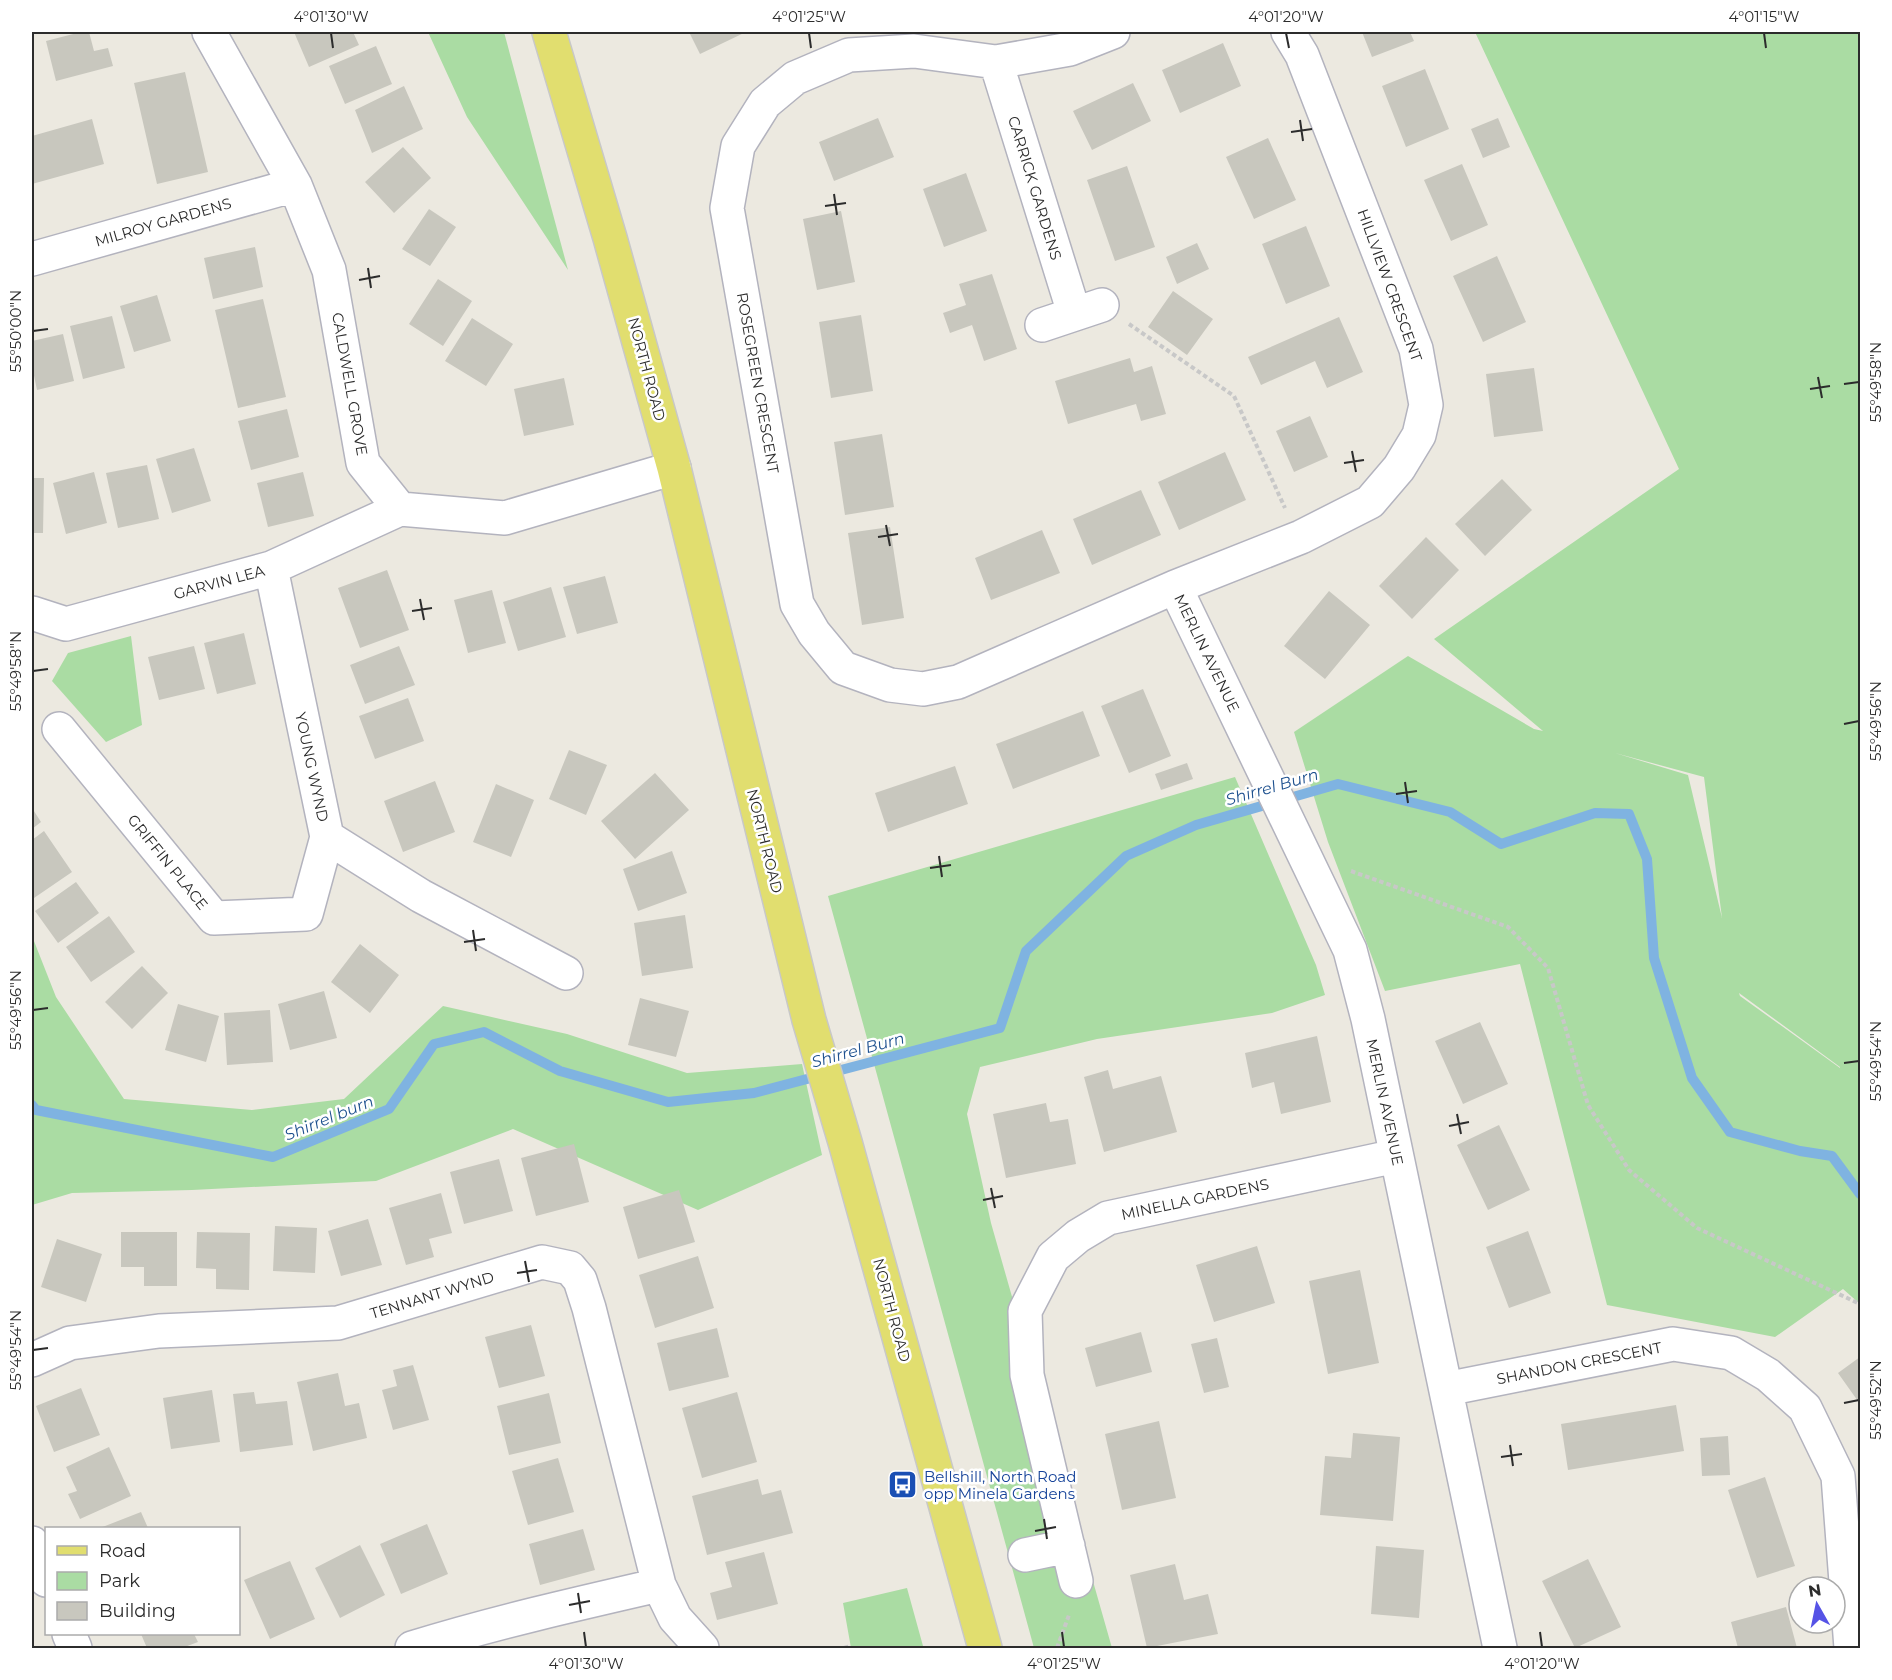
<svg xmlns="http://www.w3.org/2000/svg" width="1892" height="1680" viewBox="0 0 1892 1680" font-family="Montserrat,sans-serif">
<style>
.green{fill:#aadca3;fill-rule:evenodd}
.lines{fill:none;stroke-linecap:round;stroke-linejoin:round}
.stream{stroke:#7fb3e1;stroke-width:10}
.building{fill:#c8c7be}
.minor-casing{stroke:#b3b3be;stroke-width:36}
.major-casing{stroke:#c8c8c8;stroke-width:36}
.path{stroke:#c8c8c8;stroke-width:4;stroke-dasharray:4.5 3;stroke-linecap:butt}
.minor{stroke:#fff;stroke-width:33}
.major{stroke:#e1de6f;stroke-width:33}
.ticks{fill:none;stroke:#2c2c2c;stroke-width:2}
.labels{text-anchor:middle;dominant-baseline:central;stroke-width:5;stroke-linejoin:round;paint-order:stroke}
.street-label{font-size:15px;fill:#2c2c2c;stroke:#fff}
.transit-label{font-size:15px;fill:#164399;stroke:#fff;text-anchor:start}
.water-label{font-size:16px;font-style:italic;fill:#1d508e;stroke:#fff}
.neatline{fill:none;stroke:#2c2c2c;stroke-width:2}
.ticks-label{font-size:15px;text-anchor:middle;fill:#2c2c2c}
</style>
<rect width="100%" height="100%" fill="#ece9e0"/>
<path class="green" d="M428,32H504L568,270L467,117Z
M1475,32H1860V1304L1843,1289L1775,1337L1607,1305L1520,964L1385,991L1328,842L1294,732L1408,656L1534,729L1543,731L1434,639L1679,469ZM1615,753L1704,777L1722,918L1688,775ZM1739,993L1840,1067V1068L1740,996Z
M131,636L142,725L106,742L52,681L68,653Z
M1235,777L1316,965L1325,995L1272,1013L1097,1039L980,1067L967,1114L991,1223L1112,1648H1034L828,896Z
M32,936L56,997L124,1099L252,1110L344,1099L443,1006L567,1034L687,1073L802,1064L822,1155L698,1210L513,1129L376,1181L192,1190L72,1193L32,1205Z
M907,1588L923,1646L910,1648H851L843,1603Z"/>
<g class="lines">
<path class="stream" d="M32,1105L36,1110L273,1157L389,1109L434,1044L484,1032L560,1071L668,1102L754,1093L1000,1028L1026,951L1126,856L1196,825L1338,784L1450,812L1501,844L1595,813L1629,814L1647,859L1654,958L1692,1078L1730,1132L1800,1151L1832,1156L1860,1194"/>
</g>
<path class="building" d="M81,32H89L94,51L108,48L113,66L56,81L46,41Z
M294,32H353L359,45L309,67Z
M689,32H746L700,54Z
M1362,32H1410L1414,41L1372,57Z
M1223,43L1241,86L1180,113L1162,70Z
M376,46L392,84L345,104L329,66Z
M1425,69L1449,129L1406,147L1382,86Z
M185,72L208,172L157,184L134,83Z
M1133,83L1151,121L1092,150L1073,111Z
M404,86L423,129L372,153L355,110Z
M878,118L894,157L834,181L819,142Z
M1498,118L1510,147L1483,158L1471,129Z
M92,119L104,164L32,184V136Z
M1268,138L1296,200L1254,219L1226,157Z
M403,147L431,178L394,213L365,182Z
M1462,164L1488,225L1451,241L1424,180Z
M1127,166L1155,247L1115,261L1087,180Z
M966,173L987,231L944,247L923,189Z
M429,209L456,227L430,266L402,249Z
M841,211L855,282L817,290L803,219Z
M1306,226L1330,286L1286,304L1262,244Z
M1197,243L1209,269L1177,284L1166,257Z
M255,247L263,287L213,299L204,258Z
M1497,256L1526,322L1483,342L1453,276Z
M992,274L1017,349L984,361L972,325L950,333L943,313L966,305L959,284Z
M438,279L472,301L443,346L409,324Z
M1173,291L1213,319L1187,355L1148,327Z
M157,295L171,341L134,352L120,306Z
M263,299L286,397L238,408L215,310Z
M861,315L873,391L831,398L819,322Z
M112,316L125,368L83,379L70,326Z
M1339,317L1363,372L1327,388L1315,361L1261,385L1248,357Z
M472,318L513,344L486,386L445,361Z
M63,334L74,381L37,390L32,366V341Z
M1130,358L1134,372L1152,366L1166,414L1141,421L1136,404L1068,424L1055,381Z
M1534,368L1543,431L1494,437L1486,374Z
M564,378L574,425L524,436L514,389Z
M287,409L299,457L251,470L238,421Z
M1310,416L1328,457L1294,472L1276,431Z
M882,434L894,507L845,515L834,442Z
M194,448L211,501L172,513L156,459Z
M1225,452L1246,500L1179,530L1158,482Z
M147,465L159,519L118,528L106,473Z
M94,472L107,523L66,534L53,483Z
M303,472L314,516L268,527L257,483Z
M32,478H44L43,533H32Z
M1502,479L1532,510L1485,556L1455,524Z
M1141,490L1161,535L1092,565L1073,519Z
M890,527L904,618L862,625L848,533Z
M1042,530L1060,573L991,600L975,558Z
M1426,537L1459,570L1412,619L1379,586Z
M387,570L409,630L360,648L338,588Z
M605,576L618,623L577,634L563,587Z
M551,587L566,637L518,651L503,602Z
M492,590L506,643L468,653L454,600Z
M1329,591L1370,625L1325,679L1284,646Z
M244,633L256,684L217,694L204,643Z
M194,646L205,689L159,700L148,657Z
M399,646L415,685L365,704L350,665Z
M1143,689L1171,756L1129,773L1101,706Z
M408,698L424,741L375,759L359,716Z
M1083,711L1100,756L1013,789L996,744Z
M569,750L607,765L586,815L549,799Z
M1187,763L1193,779L1161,790L1155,774Z
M955,766L968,804L888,832L875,793Z
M655,773L689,810L635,859L601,821Z
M435,781L455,832L403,852L384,801Z
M496,784L534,800L511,857L473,842Z
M32,808L41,822L32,829Z
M44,831L72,872L34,898L32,894V840Z
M672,851L687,893L638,911L623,869Z
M76,882L99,913L58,943L35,911Z
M685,915L693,968L642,976L634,923Z
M109,916L135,952L91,982L66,947Z
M360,944L399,975L370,1013L331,982Z
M142,966L168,993L132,1029L105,1002Z
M324,991L337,1038L290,1050L278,1004Z
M640,998L689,1011L676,1057L628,1045Z
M178,1004L219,1016L206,1062L165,1050Z
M270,1010L273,1062L227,1065L224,1013Z
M1480,1022L1508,1084L1463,1104L1435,1041Z
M1317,1036L1331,1102L1281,1114L1274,1082L1252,1088L1245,1053Z
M1108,1070L1113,1089L1161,1076L1177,1132L1104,1152L1084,1077Z
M1046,1103L1050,1122L1068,1119L1076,1164L1006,1178L993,1114Z
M1499,1125L1530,1190L1488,1210L1457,1145Z
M574,1144L589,1202L536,1216L521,1158Z
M499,1159L513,1211L464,1224L450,1172Z
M679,1190L695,1242L638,1259L623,1207Z
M441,1193L452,1233L429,1239L434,1257L406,1265L389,1208Z
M368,1219L382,1265L341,1276L328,1231Z
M275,1226L317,1228L315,1273L273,1271Z
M1528,1231L1551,1293L1509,1308L1486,1247Z
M121,1232H177V1286H144V1267H121Z
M197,1232L250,1233L249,1290L216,1289V1269L196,1268Z
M57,1239L102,1254L86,1302L41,1287Z
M1257,1246L1275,1303L1214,1322L1196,1265Z
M698,1256L714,1308L655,1328L639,1275Z
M1360,1270L1379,1363L1328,1374L1309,1281Z
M531,1325L545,1376L499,1388L485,1337Z
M717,1328L729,1377L669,1391L657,1343Z
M1141,1332L1152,1372L1096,1387L1085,1348Z
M1217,1338L1229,1387L1204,1393L1191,1344Z
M1860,1357V1404L1838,1373Z
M413,1365L429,1420L393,1430L382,1390L397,1386L393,1370Z
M338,1373L345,1406L359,1403L367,1438L313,1451L297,1382Z
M81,1388L100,1435L54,1452L36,1406Z
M212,1390L220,1442L171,1449L163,1398Z
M254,1392L256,1404L287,1401L293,1445L240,1452L233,1394Z
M737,1392L757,1462L702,1478L682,1408Z
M549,1393L561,1443L509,1455L497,1406Z
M1676,1405L1684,1451L1568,1470L1561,1424Z
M1159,1421L1176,1498L1122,1510L1105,1434Z
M1353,1433L1400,1437L1393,1521L1320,1515L1325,1456L1351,1458Z
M1728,1436L1730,1475L1702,1476L1700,1438Z
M109,1447L131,1496L80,1519L68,1494L77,1491L66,1467Z
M558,1458L574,1512L528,1525L512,1471Z
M1765,1477L1795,1566L1757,1578L1728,1490Z
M758,1479L762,1495L781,1490L793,1533L707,1555L692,1496Z
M141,1512L148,1528H100Z
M427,1524L448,1574L401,1594L380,1544Z
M583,1529L595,1570L540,1585L529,1544Z
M360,1545L385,1595L340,1618L315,1568Z
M1376,1546L1424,1550L1419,1618L1371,1614Z
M764,1552L778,1604L717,1620L710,1593L732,1587L725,1562Z
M1588,1559L1621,1627L1575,1648L1542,1581Z
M290,1561L315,1619L270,1639L244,1580Z
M1175,1564L1184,1600L1208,1594L1218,1634L1147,1648L1130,1575Z
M1786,1607L1797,1648H1738L1731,1622Z
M141,1634H194L198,1642L182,1648H147Z"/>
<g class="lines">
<defs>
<path id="minor" d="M209,32L295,185L329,270L363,463L400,509L505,518L674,468
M1113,32L1070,49L996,62L914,51L849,55L795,78L765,103L738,146L727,208L797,604L814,633L843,668L890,685L923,689L958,682L1175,587L1301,537L1370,502L1399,468L1419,435L1426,405L1416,349L1302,55L1288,32
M996,62L1074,313
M32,259L295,185
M1042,325L1102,305
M271,568L327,837L421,896L566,973
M1175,587L1350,950L1368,1019L1500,1648
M32,613L66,624L271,568L400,509
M59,729L214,918L306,914L327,837
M32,1360L70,1343L159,1331L338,1323L542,1262L570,1268L580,1280L589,1308L659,1585L675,1618L702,1648
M1446,1389L1673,1344L1731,1353L1768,1375L1805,1408L1838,1476L1851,1648
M32,1543L46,1580
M1025,1555L1068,1546
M1076,1581L1027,1375L1025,1311L1053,1257L1078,1236L1108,1218L1396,1156
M69,1634L75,1648
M412,1648C493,1623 576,1604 659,1585"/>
<path id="major" d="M549,32L610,238L674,468L809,1020L845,1142L985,1648"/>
</defs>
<use href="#minor" class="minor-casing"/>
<use href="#major" class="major-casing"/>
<path class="path" d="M1129,324L1234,396L1285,508
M1351,871L1508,927L1548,968L1588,1105L1629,1170L1697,1228L1860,1304
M844,1648L851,1646
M1057,1648L1069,1615"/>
<use href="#minor" class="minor"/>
<use href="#major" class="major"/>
</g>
<path class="ticks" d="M331,33L333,48M809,33L811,48M1286,33L1289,48M1764,33L1766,48M1300,120L1303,141M1291,132L1312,129M834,194L837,215M825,206L846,203M368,268L371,288M359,280L380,276M33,331L48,329M1818,377L1822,398M1844,384L1859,382M1810,389L1830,386M1352,451L1356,472M1344,463L1364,460M886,525L890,546M878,537L898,534M420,599L424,620M412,611L432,608M33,671L48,669M1844,724L1859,721M1405,782L1408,803M1396,794L1417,791M939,856L942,877M930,868L951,865M473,930L476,951M464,942L485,939M33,1010L48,1008M1844,1063L1859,1061M1457,1114L1461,1134M1449,1126L1469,1122M991,1188L995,1208M983,1200L1003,1196M525,1261L529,1282M517,1273L537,1270M33,1350L48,1348M1844,1403L1859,1400M1510,1445L1513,1466M1501,1457L1522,1454M1044,1519L1047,1539M1035,1531L1056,1527M578,1593L581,1613M569,1605L590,1601M584,1632L586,1647M1062,1632L1064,1647M1540,1632L1542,1647"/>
<defs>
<symbol id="bus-square" viewBox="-11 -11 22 22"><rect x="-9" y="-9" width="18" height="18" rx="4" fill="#1a4fb4" stroke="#fff"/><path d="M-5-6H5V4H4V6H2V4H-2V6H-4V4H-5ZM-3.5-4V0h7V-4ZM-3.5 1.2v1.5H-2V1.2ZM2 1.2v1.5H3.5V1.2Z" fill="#fff"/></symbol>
</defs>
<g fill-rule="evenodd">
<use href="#bus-square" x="886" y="1468" width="33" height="33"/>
</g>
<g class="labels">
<g class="street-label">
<text transform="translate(1035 188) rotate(73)">CARRICK GARDENS</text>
<text transform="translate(163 222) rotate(-16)">MILROY GARDENS</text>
<text transform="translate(1390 285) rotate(70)">HILLVIEW CRESCENT</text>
<text transform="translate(647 369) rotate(75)">NORTH ROAD</text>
<text transform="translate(758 383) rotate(80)">ROSEGREEN CRESCENT</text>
<text transform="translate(350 384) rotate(80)">CALDWELL GROVE</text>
<text transform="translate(219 582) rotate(-15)">GARVIN LEA</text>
<text transform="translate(1207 653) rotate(64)">MERLIN AVENUE</text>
<text transform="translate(312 767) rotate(78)">YOUNG WYND</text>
<text transform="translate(765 841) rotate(76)">NORTH ROAD</text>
<text transform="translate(168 862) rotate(51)">GRIFFIN PLACE</text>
<text transform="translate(1385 1102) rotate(78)">MERLIN AVENUE</text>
<text transform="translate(1195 1199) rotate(-12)">MINELLA GARDENS</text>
<text transform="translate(432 1295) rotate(-17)">TENNANT WYND</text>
<text transform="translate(892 1310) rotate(75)">NORTH ROAD</text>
<text transform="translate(1579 1363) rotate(-11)">SHANDON CRESCENT</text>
</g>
<g class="transit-label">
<text x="924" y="1476">Bellshill, North Road<tspan x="924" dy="17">opp Minela Gardens</tspan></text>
</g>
<g class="water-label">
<text transform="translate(1272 787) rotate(-16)">Shirrel Burn</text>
<text transform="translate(858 1050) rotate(-15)">Shirrel Burn</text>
<text transform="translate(329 1118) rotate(-22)">Shirrel burn</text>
</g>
</g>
<rect width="1892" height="1680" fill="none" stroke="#ffffff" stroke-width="66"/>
<rect x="45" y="1527" width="195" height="108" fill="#ffffff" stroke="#ababab" stroke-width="1.5"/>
<rect x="57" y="1546" width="30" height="9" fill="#e1de6f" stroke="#ababab" stroke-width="1.5"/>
<text x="99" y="1557" font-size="18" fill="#2c2c2c">Road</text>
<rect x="57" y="1572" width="30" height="18" fill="#aadca3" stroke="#ababab" stroke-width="1.5"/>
<text x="99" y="1587" font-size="18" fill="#2c2c2c">Park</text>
<rect x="57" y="1602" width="30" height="18" fill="#c8c7be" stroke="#ababab" stroke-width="1.5"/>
<text x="99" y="1617" font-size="18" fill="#2c2c2c">Building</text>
<g transform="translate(1817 1605) rotate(351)"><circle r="28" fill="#ffffff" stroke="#ababab" stroke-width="1.5"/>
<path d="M0-4.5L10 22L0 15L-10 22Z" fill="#5653e6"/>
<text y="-9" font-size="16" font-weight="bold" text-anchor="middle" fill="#2c2c2c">N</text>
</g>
<rect x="33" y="33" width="1826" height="1614" class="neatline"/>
<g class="ticks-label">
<text x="331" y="22">4°01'30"W</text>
<text x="809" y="22">4°01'25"W</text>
<text x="1286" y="22">4°01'20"W</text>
<text x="1764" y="22">4°01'15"W</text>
<text transform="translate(16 331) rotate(-90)" y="5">55°50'00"N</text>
<text transform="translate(1876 382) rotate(-90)" y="5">55°49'58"N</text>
<text transform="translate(16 671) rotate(-90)" y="5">55°49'58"N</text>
<text transform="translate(1876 721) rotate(-90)" y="5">55°49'56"N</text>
<text transform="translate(16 1010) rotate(-90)" y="5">55°49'56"N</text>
<text transform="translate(1876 1061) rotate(-90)" y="5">55°49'54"N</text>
<text transform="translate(16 1350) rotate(-90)" y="5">55°49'54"N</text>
<text transform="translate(1876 1400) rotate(-90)" y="5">55°49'52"N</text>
<text x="586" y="1669">4°01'30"W</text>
<text x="1064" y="1669">4°01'25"W</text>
<text x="1542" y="1669">4°01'20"W</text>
</g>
</svg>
